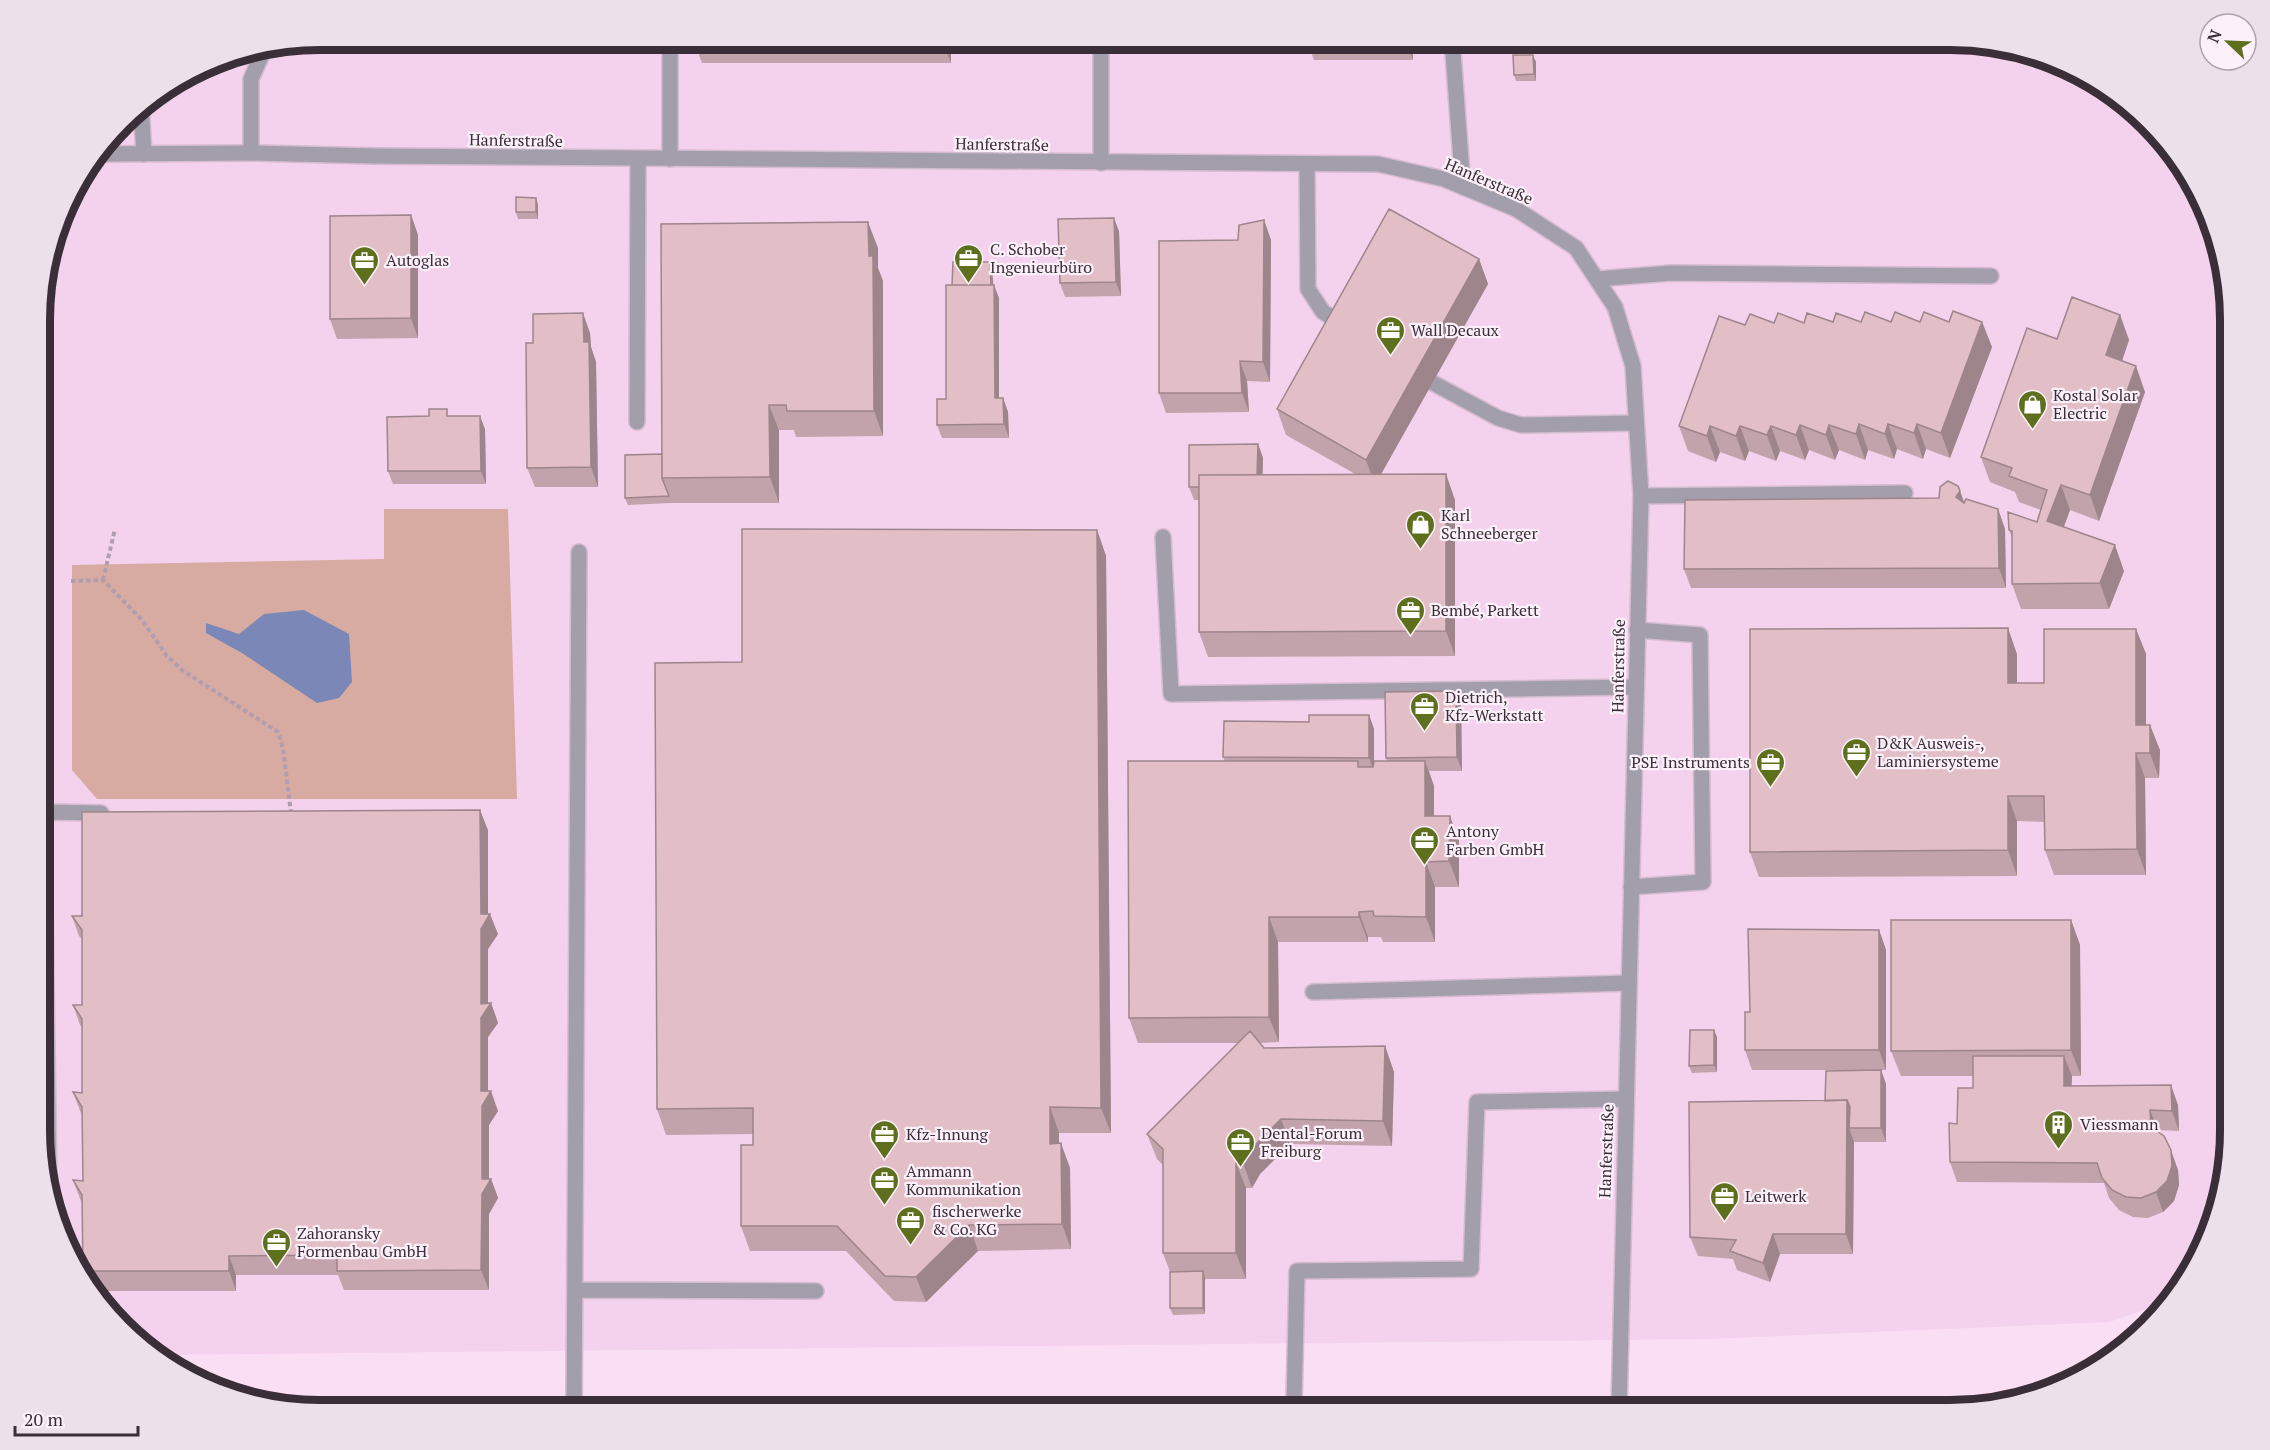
<svg xmlns="http://www.w3.org/2000/svg" width="2270" height="1450" viewBox="0 0 2270 1450" font-family="'PT Serif',serif">
<style>
.built{fill:#f4d1ed}
.green{fill:#d7aba2}
.water{fill:#7b87b7}
.lines{fill:none;stroke-linecap:round;stroke-linejoin:round}
.service-casing{stroke:#d4bbce;stroke-width:18}
.minor-casing{stroke:#d4bbce;stroke-width:18}
.tertiary-casing{stroke:#d4bbce;stroke-width:18}
.path{stroke:#b29dae;stroke-width:4;stroke-dasharray:4.5 3;stroke-linecap:butt}
.service{stroke:#a39eab;stroke-width:15}
.minor{stroke:#a39eab;stroke-width:15}
.tertiary{stroke:#a39eab;stroke-width:15}
.wall{fill:#c2a3ab}
.shaded-wall{fill:#9e858b}
.building{fill:#e2bec7;stroke:#9e858b;stroke-width:1.5}
.labels{text-anchor:middle;dominant-baseline:central;stroke-width:4.5;stroke-linejoin:round;paint-order:stroke}
.street-label{font-size:16px;fill:#3a2f38;stroke:#fcf1fa}
.poi-label{font-size:16px;fill:#3a2f38;stroke:#fcf1fa;text-anchor:start}
.rim{fill:none;stroke:#3a2f38;stroke-width:8}
</style>
<rect width="100%" height="100%" fill="#fadef4"/>
<path class="built" d="M320,39H1951L2040,54L2107,87L2194,180L2230,302V1148L2216,1220L2183,1287L2167,1302L2109,1322L1709,1339L155,1355L77,1271L41,1167V283L68,195L134,109L213,60Z"/>
<path class="green" d="M384,509H508L517,799H97L72,770V565L384,559Z"/>
<path class="water" d="M304,610L349,634L352,682L339,698L317,703L242,653L206,633V623L239,634L264,614Z"/>
<g class="lines">
<defs>
<path id="service" d="M670,39V159
M1101,39V163
M1452,39L1463,187
M141,105L144,154
M251,153V79L264,50
M1307,164L1308,289L1323,312L1347,326
M44,273L43,768L49,1189
M1597,279L1671,273L1991,276
M1433,383L1498,418L1521,425L1636,423
M637,422L638,159
M1641,496L1905,493
M1163,537L1171,694L1636,687
M44,812L101,813
M1631,887L1703,882L1700,635L1637,630
M1313,992L1629,983
M575,1290L816,1291
M1294,1405L1297,1271L1471,1269L1477,1102L1626,1099
M574,1411L579,552"/>
<path id="minor" d="M100,154L251,153L375,156L1378,164L1444,179L1516,209L1576,248L1615,307L1633,366L1641,496L1619,1411"/>
<path id="tertiary" d="M312,1410L464,1411
M639,1411L1294,1405L1619,1406L1713,1411"/>
</defs>
<use href="#service" class="service-casing"/>
<use href="#minor" class="minor-casing"/>
<use href="#tertiary" class="tertiary-casing"/>
<path class="path" d="M103,580L115,529
M71,581L103,580L142,620L167,656L182,670L278,732L283,748L291,813"/>
<use href="#service" class="service"/>
<use href="#minor" class="minor"/>
<use href="#tertiary" class="tertiary"/>
</g>
<path class="wall" d="M693,39H951V63H702Z
M1413,39V60H1314L1307,41Z
M1744,39H1901V46L1747,47Z
M1536,62V81H1516L1514,75Z
M536,198L538,205V219H518L516,212Z
M411,215L418,235V338L337,339L330,319Z
M1264,220L1271,240L1270,382L1247,381L1249,412L1166,413L1159,393L1238,240Z
M1119,231L1121,296L1065,297L1060,283Z
M878,248V268L883,281V436L796,437L794,430H779V503H671L628,505L625,498Z
M1479,259L1488,284L1381,474L1455,500V656L1208,657L1199,632V500H1194L1189,487L1258,444L1263,458L1262,475H1357L1286,435L1277,409Z
M990,262L992,269L993,285L999,298V398H1003L1008,412L1009,438H942L937,425L946,399L952,285Z
M2120,315L2129,340L2122,361L2145,392L2099,521L2070,510L2064,527L2124,571L2109,609H2021L2012,584V537L2009,530L2037,522L2041,510L2019,502L2015,492L1990,482L1981,457L2057,339Z
M1982,322L1992,347L1950,458L1926,449L1923,459L1897,449L1894,459L1868,450L1865,460L1839,450L1835,460L1809,450L1805,460L1780,451L1776,461L1749,451L1745,461L1720,452L1716,462L1688,451L1679,426L1745,325L1804,323Z
M590,333L591,347L596,362L598,487H535L527,468L533,343Z
M429,416H449L485,429L486,484H393L388,471Z
M1958,486L1964,502L1998,509L2005,529L2006,588H1691L1684,569L1939,498Z
M1097,530L1106,556L1111,1133H1059V1143L1070,1168L1071,1249L978,1251L926,1302L894,1301L846,1251H750L741,1226L753,1145V1134L666,1135L657,1109L742,662Z
M2136,629L2146,654V725L2160,750L2159,778H2145L2146,875H2054L2045,850V822L2017,821V876L1759,877L1750,852L2017,654V683H2044Z
M1461,704L1462,771H1429L1434,786V816L1459,841V887H1435V942H1383L1381,937H1368V942H1278L1279,1042L1260,1043L1264,1048L1385,1046L1394,1072L1392,1146L1290,1144L1260,1174L1252,1188H1246V1279H1205V1314L1173,1315L1170,1308V1272L1163,1253V1165L1157,1159L1147,1134L1239,1043H1138L1129,1018L1225,761L1223,757L1309,722L1369,715L1374,729V761H1387L1386,758Z
M488,830V914L498,934L488,949V1004L491,1003L498,1023L488,1037V1091L498,1111L489,1125V1179H491L498,1198L489,1214V1290H344L338,1275H236V1291H96L86,1281L83,1271L82,1204L73,1180L83,1181L82,1116L73,1092L82,1093V1028L80,1025L73,1005H82V939L79,936L72,916H82Z
M2071,920L2080,945L2081,1076H2072L2071,1086L2178,1105L2179,1131L2158,1130V1132L2178,1170L2179,1185L2174,1201L2163,1212L2148,1218L2133,1217L2119,1210L2109,1198L2104,1183L1957,1182L1950,1162L1957,1124L1973,1088V1076H1901L1891,1051Z
M1879,930L1886,950V1070H1752L1745,1050L1750,1012Z
M1717,1037V1072L1692,1073L1689,1066Z
M1881,1070L1886,1084V1142H1854L1853,1254H1780L1770,1282L1737,1270L1733,1259L1698,1256L1690,1237L1825,1101Z"/>
<path class="shaded-wall" d="M942,39H951V63Z
M1406,39H1413V60Z
M1533,55L1536,62V81L1534,74Z
M536,198L538,205V219L536,212Z
M411,215L418,235V338L411,318Z
M1114,218L1119,231L1121,296L1116,282Z
M1264,220L1271,240L1270,382L1263,362Z
M868,222L878,248V268L883,281V436L874,411Z
M1479,259L1488,284L1375,485L1366,460Z
M990,262L992,269L994,293V285L999,298V412L995,398L992,292Z
M583,313L590,333L591,347L596,362L598,487L591,467L584,342Z
M2120,315L2129,340L2115,381L2106,355Z
M1982,322L1992,347L1950,458L1941,433Z
M1240,361L1247,381L1249,412L1242,393Z
M2136,366L2145,392L2099,521L2090,495Z
M1003,398L1008,412L1009,438L1004,424Z
M769,405L779,430V503L770,477Z
M480,416L485,429L486,484L481,471Z
M1859,424L1868,450L1865,460L1856,434Z
M1888,424L1897,449L1894,459L1885,434Z
M1917,424L1926,449L1923,459L1914,433Z
M1800,425L1809,450L1805,460L1796,435Z
M1829,425L1839,450L1835,460L1826,435Z
M1710,426L1720,452L1716,462L1707,436Z
M1740,426L1749,451L1745,461L1736,436Z
M1771,426L1780,451L1776,461L1767,435Z
M1258,444L1263,458L1262,500L1257,487Z
M1446,474L1455,500V656L1446,631Z
M2061,485L2070,510L2056,547L2047,521Z
M1958,486L1967,510L1956,497Z
M1998,509L2005,529L2006,588L1999,568Z
M1097,530L1106,556L1111,1133L1101,1108Z
M2115,545L2124,571L2109,609L2100,583Z
M2008,628L2017,654V708L2008,683Z
M2136,629L2146,654V750L2136,725Z
M1456,691L1461,704L1462,771L1457,757Z
M1369,715L1374,729V771L1369,758Z
M2150,725L2160,750L2159,778L2150,753Z
M2136,753L2145,778L2146,875L2137,849Z
M1425,761L1434,786V841L1425,816Z
M2008,796L2017,821V876L2008,850Z
M480,810L488,830V918L490,914L498,934L488,949V1007L491,1003L498,1023L488,1037V1095L491,1091L498,1111L489,1125V1183L491,1179L498,1198L489,1214V1290L481,1270Z
M1450,816L1459,841V887L1449,861Z
M1426,862L1435,887V942L1426,917Z
M1359,912L1368,937V942L1359,917Z
M1269,917L1278,942L1279,1042L1269,1017Z
M2071,920L2080,945L2081,1076L2071,1050Z
M1879,930L1886,950V1070L1879,1050Z
M1714,1030L1717,1037V1072L1714,1065Z
M1385,1046L1394,1072L1392,1146L1383,1121Z
M2064,1056L2072,1076L2071,1105L2064,1086Z
M1881,1070L1886,1084V1142L1881,1128Z
M2171,1085L2178,1105L2179,1131L2172,1111Z
M1847,1100L1854,1120L1849,1128L1854,1142L1853,1254L1846,1234Z
M1050,1107L1059,1133V1169L1050,1144Z
M2150,1110L2158,1130V1147L2151,1127Z
M1281,1119L1290,1144L1260,1174L1252,1188L1243,1163L1251,1149Z
M1061,1143L1070,1168L1071,1249L1062,1224Z
M2171,1150L2178,1170L2179,1185L2174,1201L2163,1212L2156,1192Z
M1236,1163L1246,1188V1279L1236,1253Z
M969,1225L978,1251L926,1302L916,1277Z
M1773,1234L1780,1254L1770,1282L1763,1263Z
M229,1256L236,1275V1291L229,1271Z
M1203,1271L1205,1278V1314L1203,1308Z"/>
<path class="building" d="M1307,39H1406V40L1307,41Z
M1513,55H1533L1534,74L1514,75Z
M516,197L536,198V212H516Z
M1389,209L1479,259L1366,460L1277,409Z
M411,215V318L330,319V216Z
M1114,218L1116,282L1060,283L1058,219Z
M1264,220L1263,362L1240,361L1242,393H1159V241L1238,240L1239,225Z
M868,222L869,256H873L874,411H787L786,405H769L770,477L662,478L661,224Z
M953,262H990L991,285H952Z
M946,285H994L995,398H1003L1004,424L937,425V399H946Z
M2072,297L2120,315L2106,355L2136,366L2090,495L2061,485L2047,521L2115,545L2100,583L2012,584V531L2009,530L2008,512L2037,522L2047,490L2009,476L2012,468L1981,457L2027,328L2057,339Z
M1953,311L1982,322L1941,433L1917,424L1914,433L1888,424L1885,434L1859,424L1856,434L1829,425L1826,435L1800,425L1796,435L1771,426L1767,435L1740,426L1736,436L1710,426L1707,436L1679,426L1719,316L1745,325L1750,314L1774,323L1778,313L1804,323L1807,313L1833,322L1836,313L1861,322L1865,312L1891,322L1895,312L1920,322L1924,312L1949,322Z
M583,313L584,342H589L591,467L527,468L526,343H533V314Z
M429,409H447V416H480L481,471H388L387,417L429,416Z
M1258,444L1257,475H1199V487H1189V445Z
M662,454V478L669,496L625,498V455Z
M1446,474V631L1199,632V475Z
M1948,481L1958,486L1960,491L1956,497L1964,503L1966,499L1998,509L1999,568L1684,569L1685,500L1939,498L1940,487Z
M742,529L1097,530L1101,1108L1050,1107V1144L1061,1143L1062,1224L969,1225L916,1277L885,1276L837,1226H741V1145H753V1108L657,1109L655,663L742,662Z
M2008,628V683H2044V629H2136V725H2150V753H2136L2137,849L2045,850L2044,796H2008V850L1750,852V629Z
M1456,691L1457,757L1386,758L1385,692Z
M1309,715H1369V758L1223,757L1224,721L1309,722Z
M1128,761H1358V767H1373L1374,761H1425V816H1450L1449,861L1426,862V917L1374,916L1373,911L1359,912V917H1269V1017L1129,1018Z
M480,810L481,914H490L481,929V1004L491,1003L481,1018V1091H491L482,1106V1179H491L482,1194L481,1270L337,1271V1255L229,1256V1271H83L82,1195L73,1180L83,1181L82,1107L73,1092L82,1093V1019L73,1005H82V930L72,916H82V812Z
M1891,920H2071V1050L1891,1051Z
M1748,929L1879,930V1050H1745V1012H1750Z
M1690,1030H1714V1065L1689,1066Z
M1250,1031L1264,1048L1385,1046L1383,1121L1281,1119L1251,1149L1243,1163H1236V1253H1163V1149L1147,1134Z
M1973,1056H2064V1086L2171,1085L2172,1111L2150,1110L2151,1127L2164,1136L2171,1150L2172,1166L2167,1181L2156,1192L2141,1198L2126,1197L2112,1190L2102,1178L2097,1163L1950,1162L1949,1123L1957,1124L1958,1088H1973Z
M1881,1070V1128H1849L1850,1107L1847,1100L1825,1101L1826,1071Z
M1847,1100L1846,1234H1773L1763,1263L1730,1251L1736,1240L1690,1237L1689,1102Z
M1203,1271V1308H1170V1272Z"/>
<defs>
<symbol id="office-pin" viewBox="-11 -11 22 30"><path d="M0 17L-7.5 6A9.5 9.5 0 1 1 7.5 6Z" fill="#5e701d" stroke="#fcf1fa"/><path d="M-6-3h4V-5.5h4V-3h4V5H-6ZM-1-4.5V-3h2v-1.5ZM-6 0V1H6V0Z" fill="#fff"/></symbol>
<symbol id="shop-pin" viewBox="-11 -11 22 30"><path d="M0 17L-7.5 6A9.5 9.5 0 1 1 7.5 6Z" fill="#5e701d" stroke="#fcf1fa"/><path d="M-5-2.5h2.3a2.7 3.5 0 0 1 5.4 0H5L5.5 6h-11ZM-1.5-2.5h3a1.5 2.3 0 0 0-3 0Z" fill="#fff"/></symbol>
<symbol id="building-pin" viewBox="-11 -11 22 30"><path d="M0 17L-7.5 6A9.5 9.5 0 1 1 7.5 6Z" fill="#5e701d" stroke="#fcf1fa"/><path d="M-4-6H4V6H1V3H-1V6H-4ZM-2.5-4.3h1.7v1.8h-1.7ZM.8-4.3h1.7v1.8H.8ZM-2.5-1h1.7V.8h-1.7ZM.8-1h1.7V.8H.8Z" fill="#fff"/></symbol>
</defs>
<g fill-rule="evenodd">
<use href="#office-pin" x="952" y="242" width="33" height="45"/>
<use href="#office-pin" x="348" y="244" width="33" height="45"/>
<use href="#office-pin" x="1374" y="314" width="33" height="45"/>
<use href="#shop-pin" x="2016" y="388" width="33" height="45"/>
<use href="#shop-pin" x="1404" y="508" width="33" height="45"/>
<use href="#office-pin" x="1394" y="594" width="33" height="45"/>
<use href="#office-pin" x="1408" y="690" width="33" height="45"/>
<use href="#office-pin" x="1840" y="736" width="33" height="45"/>
<use href="#office-pin" x="1754" y="746" width="33" height="45"/>
<use href="#office-pin" x="1408" y="824" width="33" height="45"/>
<use href="#building-pin" x="2042" y="1108" width="33" height="45"/>
<use href="#office-pin" x="868" y="1118" width="33" height="45"/>
<use href="#office-pin" x="1224" y="1126" width="33" height="45"/>
<use href="#office-pin" x="868" y="1164" width="33" height="45"/>
<use href="#office-pin" x="1708" y="1180" width="33" height="45"/>
<use href="#office-pin" x="894" y="1204" width="33" height="45"/>
<use href="#office-pin" x="260" y="1226" width="33" height="45"/>
</g>
<g class="labels">
<g class="street-label">
<text transform="translate(516 140) rotate(1)">Hanferstraße</text>
<text transform="translate(1002 144) rotate(1)">Hanferstraße</text>
<text transform="translate(1489 181) rotate(23)">Hanferstraße</text>
<text transform="translate(1618 666) rotate(-89)">Hanferstraße</text>
<text transform="translate(1606 1151) rotate(-88)">Hanferstraße</text>
</g>
<g class="poi-label">
<text x="990" y="249">C. Schober<tspan x="990" dy="18">Ingenieurbüro</tspan></text>
<text x="386" y="260">Autoglas</text>
<text x="1411" y="330">Wall Decaux</text>
<text x="2053" y="395">Kostal Solar<tspan x="2053" dy="18">Electric</tspan></text>
<text x="1441" y="515">Karl<tspan x="1441" dy="18">Schneeberger</tspan></text>
<text x="1431" y="610">Bembé, Parkett</text>
<text x="1445" y="697">Dietrich,<tspan x="1445" dy="18">Kfz-Werkstatt</tspan></text>
<text x="1877" y="743">D&amp;K Ausweis-,<tspan x="1877" dy="18">Laminiersysteme</tspan></text>
<text x="1750" y="762" text-anchor="end">PSE Instruments</text>
<text x="1446" y="831">Antony<tspan x="1446" dy="18">Farben GmbH</tspan></text>
<text x="2080" y="1124">Viessmann</text>
<text x="1261" y="1133">Dental-Forum<tspan x="1261" dy="18">Freiburg</tspan></text>
<text x="906" y="1134">Kfz-Innung</text>
<text x="906" y="1171">Ammann<tspan x="906" dy="18">Kommunikation</tspan></text>
<text x="1745" y="1196">Leitwerk</text>
<text x="932" y="1211">fischerwerke<tspan x="932" dy="18">&amp; Co. KG</tspan></text>
<text x="297" y="1233">Zahoransky<tspan x="297" dy="18">Formenbau GmbH</tspan></text>
</g>
</g>
<path d="M0 0H2270V1450H0ZM320 50H1950A270 270 0 0 1 2220 320V1130A270 270 0 0 1 1950 1400H320A270 270 0 0 1 50 1130V320A270 270 0 0 1 320 50Z" fill="#ece1ea" fill-rule="evenodd"/>
<path class="rim" d="M320 50H1950A270 270 0 0 1 2220 320V1130A270 270 0 0 1 1950 1400H320A270 270 0 0 1 50 1130V320A270 270 0 0 1 320 50Z"/>
<g transform="translate(2228 42) rotate(293)"><circle r="28" fill="#fcf1fa" stroke="#aea3ac" stroke-width="1.5"/>
<path d="M0-4.5L10 22L0 15L-10 22Z" fill="#5e701d"/>
<text y="-9" font-size="16" font-weight="bold" text-anchor="middle" fill="#3a2f38">N</text>
</g>
<path d="M15 1426v9h123v-9" fill="none" stroke="#3a2f38" stroke-width="3"/>
<text x="24" y="1426" font-size="18" fill="#3a2f38" stroke="#fcf1fa" stroke-width="4.5" paint-order="stroke">20 m</text>
</svg>
